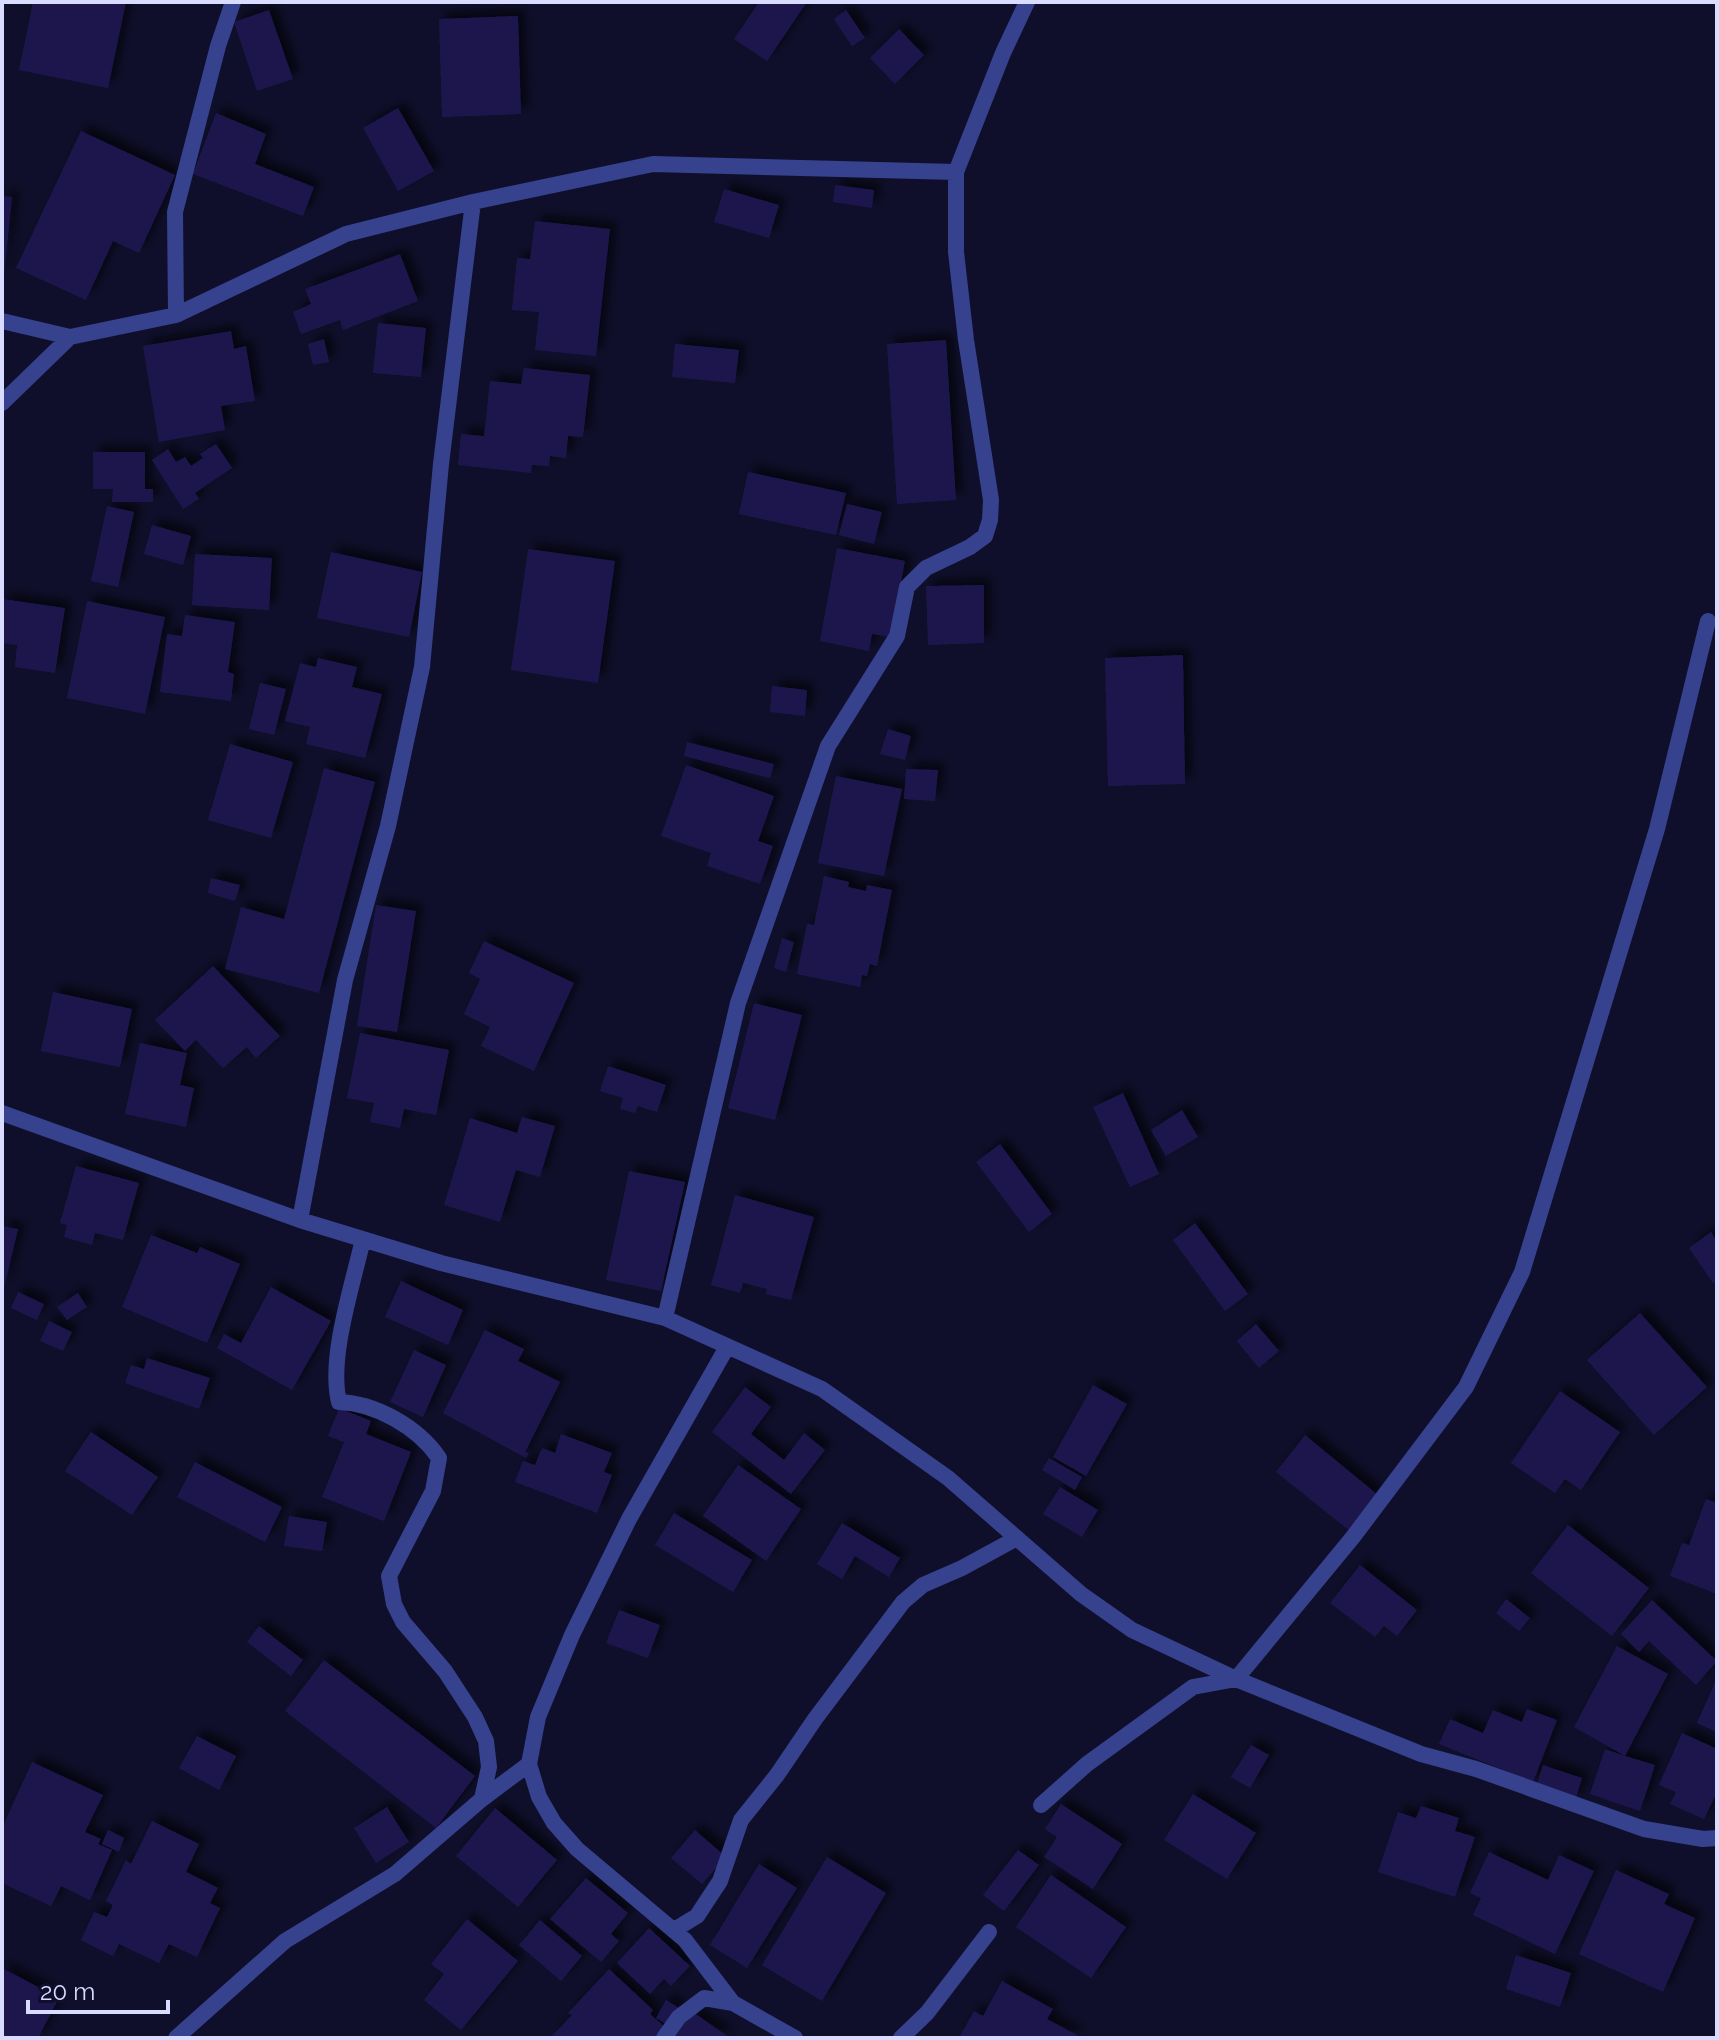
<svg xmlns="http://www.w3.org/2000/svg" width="1719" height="2040" viewBox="0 0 1719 2040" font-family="Raleway,sans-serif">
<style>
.building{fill:#1b194d;filter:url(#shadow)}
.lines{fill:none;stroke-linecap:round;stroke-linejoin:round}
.minor{stroke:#36428d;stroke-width:16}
</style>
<defs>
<filter id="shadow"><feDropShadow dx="7" dy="-7" stdDeviation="4" flood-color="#0009"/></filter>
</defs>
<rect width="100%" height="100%" fill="#0f0f2b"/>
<path class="building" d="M33,2H126L108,88L19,70Z
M759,2H807L767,61L734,39Z
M269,10L293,79L257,91L234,22Z
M846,10L865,38L852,46L834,19Z
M518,16L521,114L442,117L439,19Z
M899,29L924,55L895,84L870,58Z
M398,108L434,171L398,191L363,128Z
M216,113L266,134L255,164L314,187L303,216L193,174Z
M81,131L175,175L139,253L113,241L86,300L16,268Z
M835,185L874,190L872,208L833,202Z
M724,189L779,205L769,238L714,222Z
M2,196L12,197L4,275H2Z
M535,221L610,229L596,356L535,350L539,312L512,310L517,258L530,259Z
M400,254L418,301L343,330L340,320L301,334L293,312L311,304L305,289Z
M378,323L426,328L421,377L373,373Z
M231,331L234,349L246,346L255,401L221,406L225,430L159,442L143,346Z
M324,339L329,362L313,365L308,344Z
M946,340L956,500L897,504L887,344Z
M675,344L739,350L735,383L672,377Z
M524,368L590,375L583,437L568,436L566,458L550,456L549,466L532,465L531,473L458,465L461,434L484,436L490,381L521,384Z
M216,444L232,468L195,493L199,499L183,509L152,460L168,449L176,462L185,457L191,466L203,458L200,454Z
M93,452H145V489H153V502H112L113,489H93Z
M748,472L846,493L836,535L739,514Z
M847,504L882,512L874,544L839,535Z
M107,506L134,512L118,587L91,581Z
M152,525L191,536L183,565L144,554Z
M837,548L905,561L891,637L872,634L869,651L820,641Z
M528,549L615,561L598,683L511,670Z
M331,552L422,572L409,637L317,618Z
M195,554L272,558L269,610L192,605Z
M984,585V643L928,645L926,586Z
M2,599L65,608L55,673L15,667L17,645L2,643Z
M87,601L165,617L145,714L67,698Z
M185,615L235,622L228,672L234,674L231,701L160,692L167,634L182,636Z
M1183,655L1185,784L1108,786L1105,658Z
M318,658L357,667L352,687L382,694L365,758L306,744L310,727L285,721L300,663L316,667Z
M260,683L286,689L274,735L249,729Z
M772,686L807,690L805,716L770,712Z
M888,729L911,736L905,760L880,754Z
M687,742L774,764L770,778L684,756Z
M230,744L293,762L271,838L208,820Z
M686,765L774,796L758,841L773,846L760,884L707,866L711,853L661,836Z
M324,768L375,782L319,993L225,969L241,907L284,919Z
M906,769L938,770L935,801L904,799Z
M836,776L902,789L884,876L818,863Z
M824,876L849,882L848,887L866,891L867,885L892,890L877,966L870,964L867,976L862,975L860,987L797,974L807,924L814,925Z
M211,878L240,885L235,901L208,893Z
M376,905L416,911L397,1032L357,1026Z
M782,938L794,942L786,972L774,968Z
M484,941L574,983L534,1071L481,1046L490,1027L464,1014L480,979L469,973Z
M213,966L280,1036L256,1058L247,1047L223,1068L196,1040L185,1051L155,1020Z
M53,992L132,1009L120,1067L41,1051Z
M754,1003L802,1015L775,1120L728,1108Z
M360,1033L449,1050L436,1115L404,1109L400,1128L370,1122L374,1103L347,1098Z
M140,1043L187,1053L180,1085L194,1088L186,1127L125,1114Z
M608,1066L666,1085L657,1112L638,1106L635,1113L620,1109L623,1098L600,1091Z
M1123,1093L1159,1174L1130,1187L1093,1107Z
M1182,1110L1198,1137L1166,1156L1151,1130Z
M522,1117L555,1126L540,1177L516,1170L500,1222L444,1205L470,1118L517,1133Z
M1000,1144L1052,1214L1029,1232L976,1162Z
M76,1166L139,1183L123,1240L95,1233L92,1245L64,1237L67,1225L60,1223Z
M629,1171L685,1182L661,1291L606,1280Z
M735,1195L814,1217L791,1300L766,1294L767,1289L743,1283L740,1293L711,1285Z
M1195,1223L1248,1294L1225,1311L1173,1240Z
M2,1226L18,1229L3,1292L2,1291Z
M1711,1232L1717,1242V1281L1713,1283L1689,1248Z
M151,1235L197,1253L200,1247L240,1264L207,1343L122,1307Z
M401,1281L463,1310L448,1345L385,1317Z
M271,1287L331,1321L292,1390L217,1348L224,1334L241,1343Z
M18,1292L44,1304L37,1320L11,1308Z
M78,1293L87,1307L67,1320L57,1307Z
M1640,1313L1707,1387L1654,1435L1587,1360Z
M49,1321L72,1332L63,1351L40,1341Z
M1256,1324L1279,1351L1259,1368L1237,1341Z
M485,1330L524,1349L518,1361L560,1382L525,1452L529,1453L526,1458L443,1413Z
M414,1350L446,1365L423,1417L390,1402Z
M147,1358L210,1378L199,1409L125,1383L131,1365L144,1369Z
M1093,1385L1127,1404L1086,1476L1053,1457Z
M745,1387L771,1407L751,1434L784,1460L804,1433L825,1450L791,1494L712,1432Z
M1560,1391L1620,1432L1581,1490L1565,1479L1555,1493L1511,1463Z
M339,1408L371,1421L366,1434L411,1452L384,1521L322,1497L344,1442L328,1436Z
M91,1432L158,1477L132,1515L65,1471Z
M561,1434L612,1453L604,1472L612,1475L597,1513L515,1482L523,1461L535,1465L542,1448L555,1453Z
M1305,1435L1378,1495L1350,1531L1276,1472Z
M1049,1458L1082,1477L1075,1490L1042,1470Z
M195,1462L282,1507L265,1542L177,1497Z
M738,1465L801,1509L766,1561L703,1516Z
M1060,1487L1098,1510L1082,1537L1043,1514Z
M1706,1499L1717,1503V1594L1670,1576L1682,1543L1689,1545Z
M674,1513L752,1560L733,1592L655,1545Z
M289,1516L327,1522L322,1551L284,1546Z
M842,1523L900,1558L889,1577L855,1556L842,1579L817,1564Z
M1568,1525L1649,1588L1612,1636L1531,1573Z
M1360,1565L1417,1610L1397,1636L1384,1626L1375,1637L1330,1603Z
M1506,1599L1530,1618L1519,1631L1496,1613Z
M1652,1600L1717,1661L1696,1685L1649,1641L1639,1652L1621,1634Z
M619,1610L660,1625L648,1658L606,1643Z
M259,1626L303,1660L291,1676L247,1642Z
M1617,1646L1668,1674L1625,1756L1655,1765L1640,1811L1590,1794L1605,1749L1625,1756L1574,1727Z
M324,1660L475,1776L436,1828L285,1711Z
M1717,1678V1732L1697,1723Z
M1527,1709L1557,1720L1533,1782L1439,1744L1450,1719L1483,1733L1493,1710L1522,1722Z
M1682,1733L1717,1749V1792L1704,1819L1670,1804L1676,1792L1659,1785Z
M197,1736L236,1756L219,1790L179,1768Z
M1251,1745L1269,1755L1250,1788L1231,1777Z
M32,1762L103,1795L85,1832L101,1839L98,1844L112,1850L90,1900L61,1886L51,1906L2,1883V1828Z
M1543,1765L1582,1778L1575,1801L1535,1789Z
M1193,1794L1256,1833L1227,1879L1164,1840Z
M1061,1804L1122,1844L1093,1889L1044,1857L1057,1837L1045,1829Z
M1421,1806L1459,1818L1455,1831L1475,1837L1455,1897L1378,1872L1398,1812L1416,1818Z
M387,1807L409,1842L376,1863L354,1828Z
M495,1808L557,1860L518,1907L456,1856Z
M152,1821L199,1844L186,1872L218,1888L210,1903L220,1908L197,1957L169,1944L159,1963L119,1944L113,1956L81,1940L94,1912L107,1917L113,1905L106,1901L126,1860L131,1864Z
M108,1830L124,1838L119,1852L102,1844Z
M695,1830L726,1857L702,1884L671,1858Z
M1018,1850L1039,1865L1004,1911L983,1895Z
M1489,1852L1548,1880L1559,1855L1594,1871L1555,1954L1473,1915L1481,1898L1470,1893Z
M827,1857L886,1893L822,2001L762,1965Z
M759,1864L797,1888L747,1968L710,1945Z
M1616,1870L1669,1894L1664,1904L1695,1918L1663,1992L1579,1954Z
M1051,1875L1126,1927L1091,1978L1016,1927Z
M586,1878L628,1913L611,1934L619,1941L601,1962L550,1919Z
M467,1919L518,1961L461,2030L424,2000L444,1974L431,1964Z
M540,1920L582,1956L561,1981L519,1945Z
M649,1928L690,1966L671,1986L664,1979L650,1994L617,1963Z
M1516,1955L1571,1973L1560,2007L1506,1989Z
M2,1968L59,1998L38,2038H2Z
M609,1969L653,2010L650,2014L666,2028L657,2038H550L572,2015L568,2013Z
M1002,1981L1053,2009L1047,2019L1077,2035L1075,2038H959L974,2011L983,2016Z
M666,2000L679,2008L668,2025L656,2018Z
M693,2012L730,2038H674Z"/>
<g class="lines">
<path class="minor" d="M176,315L175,212L218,46L233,2
M2,321L70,337
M2,403L70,337L176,315L346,234L473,202L653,164L956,172
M2,1113L300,1220L441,1263L665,1318L822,1389L948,1478L1081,1594L1132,1630L1236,1679L1421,1754L1476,1769L1644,1829L1703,1839L1717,1838
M300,1220L345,980L388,826L422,667L441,464L473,202
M363,1239C353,1284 328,1358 339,1402C375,1403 418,1427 439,1458L433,1491L389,1576L394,1604L403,1622L445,1671L475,1717L486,1741L489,1767L482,1799
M665,1318L738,1003L828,746L897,636L907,587L926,568L970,547L985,536L990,520L991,500L966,340L956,252V172L1003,53L1027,2
M727,1347L629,1519L572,1635L538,1717L529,1764L539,1797L554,1823L577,1849L685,1940L733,2003L795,2038
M1041,1805L1087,1764L1193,1687L1236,1679L1353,1537L1466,1387L1522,1272L1657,829L1708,621
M674,1930L697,1916L720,1881L741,1820L777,1775L815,1719L903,1602L923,1585L962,1568L1017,1538
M176,2038L285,1941L395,1874L482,1799L529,1764
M664,2038L679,2017L704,1998L733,2003
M901,2038L927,2013L989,1932"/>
</g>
<rect width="1719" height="2040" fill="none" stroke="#d9dbff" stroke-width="8"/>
<path d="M28 2000v12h140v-12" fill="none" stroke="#d9dbff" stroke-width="4"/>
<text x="40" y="2000" font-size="24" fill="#d9dbff" stroke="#0f0f2b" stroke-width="6" paint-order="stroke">20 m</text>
</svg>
